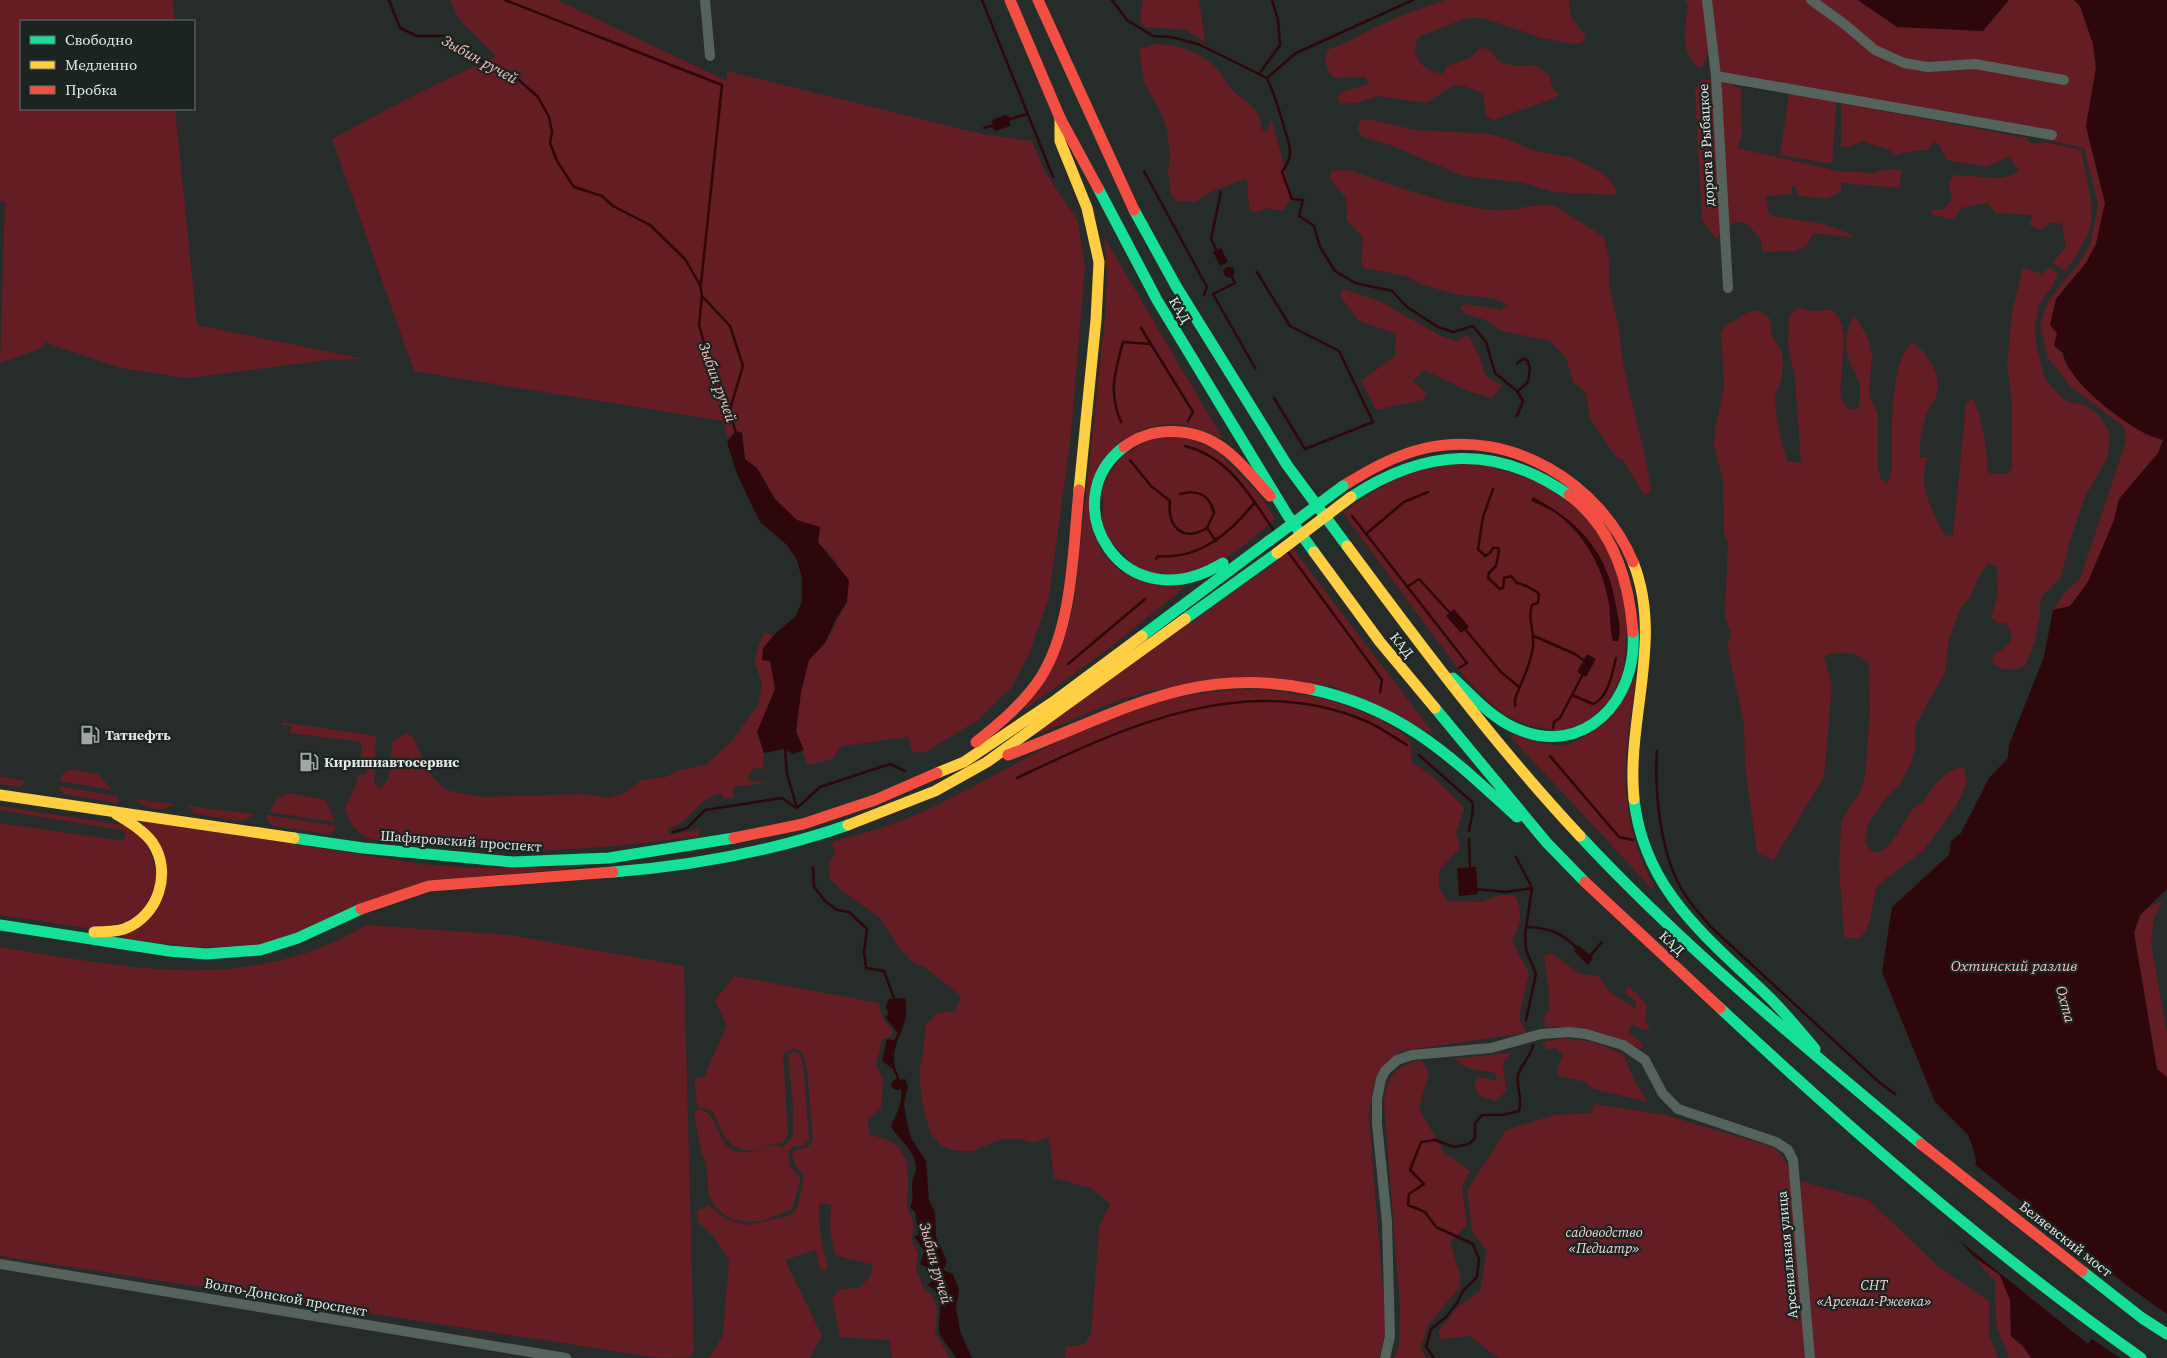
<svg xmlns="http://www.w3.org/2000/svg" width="2167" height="1358" viewBox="0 0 2167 1358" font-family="'Source Serif 4',serif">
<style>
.green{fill:#631d23}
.water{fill:#2e070b}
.pier{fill:#262c29}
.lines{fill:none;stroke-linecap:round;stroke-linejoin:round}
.stream{stroke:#2e070b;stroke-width:2.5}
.street{stroke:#56635d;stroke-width:10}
.fast{stroke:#16e098;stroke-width:11}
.slow{stroke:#ffcf43;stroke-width:11}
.jam{stroke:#f24e42;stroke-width:11}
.fast-bridge{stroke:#16e098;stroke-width:11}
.slow-bridge{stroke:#ffcf43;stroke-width:11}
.labels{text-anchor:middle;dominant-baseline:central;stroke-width:4.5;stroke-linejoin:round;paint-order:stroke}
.street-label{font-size:14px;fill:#e3e9e6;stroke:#1b2420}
.poi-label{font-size:14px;font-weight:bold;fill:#e3e9e6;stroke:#1b2420;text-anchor:start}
.park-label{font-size:14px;font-style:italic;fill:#f1d6d6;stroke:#1b2420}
.water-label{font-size:15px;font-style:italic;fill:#f5c1c0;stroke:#1b2420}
</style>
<rect width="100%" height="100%" fill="#262c29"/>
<path class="green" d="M0,0H173L175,21H21V109H175L197,325L364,359L328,360L187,378L121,368L44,342V347L0,363L5,201H0Z
M450,0H557L727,81V71L982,134L1032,141L1045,172L1078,221L1085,268L1070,443L1049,597L1029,654L1012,687L978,720L924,753L912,751L908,737L842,746L832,759L808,765C806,762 798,737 797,732C795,722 803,669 809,660C812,653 821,649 825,643C833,630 839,615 847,602L836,561L818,542L820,528L797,521L775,499L757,468L745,459L742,433L736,432L728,438L723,421L414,371L332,139L412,96L496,56L459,19Z
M1143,0H1199L1205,42L1186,30L1144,27L1140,19Z
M1445,0H1569L1571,17L1586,36L1582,43L1574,44L1542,38L1483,18H1467L1420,36C1406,53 1425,75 1444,73L1447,66L1470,58L1482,47L1490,51L1501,63L1518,66L1535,65L1549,75L1553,90L1560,94C1546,104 1511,112 1493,120L1486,116L1483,93L1461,85L1453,86L1426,103L1378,96L1356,103L1340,104L1337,98L1342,92L1368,84L1366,77L1335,78C1326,71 1324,61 1327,50C1346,43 1362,34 1380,25C1401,15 1423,8 1445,0Z
M1685,0H1704L1709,52L1702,68C1678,59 1686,24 1688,4Z
M1710,0H1858L1866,7L1983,31L2009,0H2074L2080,6L2093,44L2096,68L2086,126L2105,203L2096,244L2086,263L2056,299L2057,333L2065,363L2145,434L2163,440L2158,453L2119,499L2114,520L2088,582L2070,606L2053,610L2065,592L2080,579L2126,441L2124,427L2071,387L2048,358L2040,325L2048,301L2079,263L2090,245L2098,204L2084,148L1837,94L1832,164L1780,155L1790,88L1718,73Z
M1156,44C1178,45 1200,51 1216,68C1222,74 1226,83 1232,90C1245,103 1261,106 1261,128L1267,133L1271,118L1289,185V202L1283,211L1267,208L1259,212L1251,211C1246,200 1250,190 1246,179L1215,190L1194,202L1178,201L1171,196L1168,171L1170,155L1167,131L1161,113L1144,83L1139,49Z
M1704,79L1731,84L1741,90L1742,137L1737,148L1838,171L1874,173L1885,169L1902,170L1899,188L1841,183V191L1828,199L1799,196L1795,185L1792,186L1791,194L1766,196L1769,215L1824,224L1853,235L1849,237L1813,233L1807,246L1795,251L1763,252L1760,238L1746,223L1735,222L1716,239L1702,220L1695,91L1699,82Z
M1841,103L2027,138L2030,143L2040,144L2044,142L2081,150C2085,172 2093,197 2091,220C2090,238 2075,257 2065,271L2052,263L2066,247L2062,224L2051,222L2042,230L2029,225L2033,215L1995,213L1988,203L1962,208L1953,219L1932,215L1930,210L1944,209L1952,200L1949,183L1953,175L2003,178L2020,171L2008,157L1987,167L1946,160L1939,144L1934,142L1928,150L1911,151L1896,155L1887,149L1861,141L1850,147L1841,146Z
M1368,119L1415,130L1490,134L1508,139L1531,150L1573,158L1604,174L1615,187L1617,195L1553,192L1523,183L1463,176L1393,146L1361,136L1358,129L1360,121Z
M1348,170C1395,185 1444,205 1494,210C1514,212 1535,202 1555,206L1604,237L1609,261V286L1619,329L1624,369L1646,460L1651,491L1644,495L1623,460L1616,457L1590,419L1586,393L1573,382L1566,358L1550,341L1501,331L1488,321L1464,313L1460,306L1467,304L1501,310L1507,304L1492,298L1459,295L1420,284L1406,276L1364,268L1361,261L1363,237L1347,221L1346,198L1330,179L1331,171Z
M1104,237L1223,439C1182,420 1159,417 1120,442L1092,531L1103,554L1121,572L1185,587L1112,646L1023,711L1064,640L1074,604L1105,316L1107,275Z
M2050,267L2058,274L2053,285L2039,305L2035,326L2036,345L2045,379L2062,398L2069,402L2085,405L2100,416L2109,431L2110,440L2107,458L2084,499L2069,544L2061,577L2043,595L2040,602V618L2034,644L2025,666C2014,671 2003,671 1993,664L1992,656L2006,646L2012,638L2010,630L2005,623H1997L1991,617L1998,595L1997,567L1988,563L1978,578L1971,596L1960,609L1949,640L1945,673L1916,724L1915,749L1911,763L1900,785L1887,796L1868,824L1865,841L1869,849L1876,853C1894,848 1901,824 1912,810C1917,805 1923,802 1926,797C1937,782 1945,770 1964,767L1967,783L1956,806L1924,850L1878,885C1870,903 1875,924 1859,939L1844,937L1839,869L1841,823L1849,807L1860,793L1865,777L1870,710L1869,663C1856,651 1840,651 1824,656L1832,685L1824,777L1774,860L1757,853L1745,766L1744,725L1727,645L1731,635L1725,616L1728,540H1726L1724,532L1723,479L1714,446L1715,430L1724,386L1721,333C1725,323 1731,323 1739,318C1751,309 1757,307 1770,319L1772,336L1782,352L1783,361L1782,378L1775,396L1777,422L1787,461L1801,463L1795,378L1788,347L1789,317L1799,307C1804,309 1809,311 1814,311C1819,311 1826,309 1830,310C1855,318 1837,381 1841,398C1843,404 1847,407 1851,410L1859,407C1860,400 1861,391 1859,383C1857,374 1850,366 1848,357C1844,345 1846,325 1855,316L1868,338L1872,354L1869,390L1870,398L1878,414V470L1881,479L1888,484L1892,468C1893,434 1887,366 1913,342C1927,354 1942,374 1937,393C1936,400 1930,405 1928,411C1922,424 1919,443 1920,457L1928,458C1916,482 1933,514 1945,535L1953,536L1966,403L1973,398C1984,423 1986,447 1988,473L2005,474L2012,469V408L2007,363L2012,312L2023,268L2042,274Z
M1343,289L1379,301L1441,336L1456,341L1468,335L1479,356L1486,376L1502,386L1492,398L1470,392L1424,370L1413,381L1427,394L1423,400L1376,410L1361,381L1395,356L1396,334L1358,320L1340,296Z
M1183,436L1216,450L1259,494L1275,519L1242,547L1226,558L1187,576L1151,573L1132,564L1108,538L1102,521L1104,487L1118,459L1148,440Z
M1472,461L1547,484L1587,519L1612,555L1628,617L1623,673L1608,702L1584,724L1559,731L1526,725L1504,714L1487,700L1462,674L1343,513L1356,503L1405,472Z
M1293,549L1435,735L1332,686L1152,690L1116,701L1031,737Z
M764,633L774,635L769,642L775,689L757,732L764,753L763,767L753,769L747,780L767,783L737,786L733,789L734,797L725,799L721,793C696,799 693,821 668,829L670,835L699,829V836C601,850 514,856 415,843C406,842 376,841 370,839C356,833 348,822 345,808L356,785L358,775H366L367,760H362L361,742L290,733L291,726L281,725L282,722L376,736L374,783L381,789L390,775L392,742L407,733L414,738L426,769L443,788L450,791L482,797L584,794L609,798L624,793L642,780L666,777L680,770L705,765L731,742L758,705L762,683L755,664L756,653Z
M1637,673C1624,758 1614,807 1654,887L1652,889L1510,736L1511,734C1529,739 1550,748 1568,744C1593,739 1625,694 1637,673Z
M1261,689L1329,699L1378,718L1403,734L1410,741L1412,763C1429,771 1451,793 1464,808L1456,833L1460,848L1439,871V887L1447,901L1481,902L1499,895H1515C1523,915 1521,922 1512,941L1529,973L1519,1017L1526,1033L1401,1051L1386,1062L1374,1082L1369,1117L1386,1329L1379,1358H1065L1066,1347L1085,1344L1091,1334L1099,1228L1110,1204L1091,1188L1054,1178L1049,1137L1034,1143L1019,1139H1002L972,1151H957L942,1146L931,1134L922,1103L919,1070L923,1055L926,1024L938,1013L955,1011L961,996L924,967L910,960L898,946L880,918L841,890L830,879L829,862L835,854L832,842C861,834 891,826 918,814C1008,773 1091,712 1189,695C1213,691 1237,690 1261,689Z
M69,769L98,774L112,790L60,781L62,775Z
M0,776L24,781V784L20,787L0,784Z
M59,786L117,796L119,800L116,803L63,794Z
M289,793L326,800L335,822L269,812L278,798Z
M134,799L173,804C163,814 144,807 134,799Z
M0,806L128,826L146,840L159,881L140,917L100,930L0,915V823L123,841L126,831L0,810Z
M188,806L255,814L245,820L238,821L195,814Z
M267,815L336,826L335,830L329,834L273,826L267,821Z
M143,821L423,864L472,868H579L472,877L256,946L194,947L125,939L123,935L165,892Z
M2163,902L2154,918L2151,943L2167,1033V1077L2157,1069L2134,933C2140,915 2143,906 2163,902Z
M366,925L509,935L684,966L694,1352L688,1358L653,1357L0,1256V947C127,967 248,996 366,925Z
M1552,953L1579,974L1598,976L1612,994L1635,1008L1636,1002L1624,992L1629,986L1647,1005L1645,1021L1650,1027L1646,1031L1633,1025L1628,1031L1643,1044L1641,1049C1610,1033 1580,1025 1545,1027L1544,1016L1549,1011V992L1544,957Z
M734,976L879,1003L882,1017L893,1032L891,1036L882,1040L876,1065L883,1079L881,1108L868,1120L870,1135C916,1143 908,1173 907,1210C915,1220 914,1229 911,1241L918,1253L916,1268L924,1290L931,1294L937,1307L935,1333L950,1358H892L889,1340L840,1337L832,1298L841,1289L858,1288L870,1277L873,1265L835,1255L830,1228L831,1205L819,1203L820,1233L828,1269H820L816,1250L785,1260L822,1336L810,1358H709L723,1335L729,1260L713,1236L698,1222L697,1211L708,1205L727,1220L748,1225L789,1216L797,1209L804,1176L795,1165L792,1153L797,1149L807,1148L813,1140L807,1070L802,1052L794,1048L783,1054L788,1135L782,1143C772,1142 769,1146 760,1149C730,1157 722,1133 713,1111L697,1106L694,1079L704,1077L727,1026L715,1001Z
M1564,1038L1593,1042L1623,1054L1634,1080L1648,1102L1593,1089L1586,1082L1557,1076V1068L1563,1055L1556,1048L1547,1050L1543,1042Z
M795,1051L801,1057L804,1073L809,1140L803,1146H795L788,1151L790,1167L801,1179L792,1209L762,1221L746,1222L731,1219L717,1209L709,1196L706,1163L702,1155L694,1115L698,1109C729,1114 707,1174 774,1144L782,1148L793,1137V1105L788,1055Z
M1512,1053L1503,1063L1506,1092L1495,1101L1478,1095L1474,1084L1478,1077L1497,1081L1495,1073C1481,1070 1464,1071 1455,1058Z
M1422,1060L1429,1073L1419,1108L1443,1151L1470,1171L1462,1187L1467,1225L1450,1242L1461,1278L1459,1288L1428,1325L1420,1348L1427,1358H1394L1399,1347L1400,1308L1384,1102C1388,1074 1393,1067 1422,1060Z
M1594,1104L1666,1115L1772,1147C1785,1155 1788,1165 1791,1179L1805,1358H1498L1470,1336L1440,1339L1439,1330L1459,1306L1480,1291L1487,1251L1472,1232L1467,1191L1506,1130L1554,1115L1591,1113Z
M1800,1181L1869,1200L1939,1267L1989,1301V1334L1998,1358H1815Z
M1974,1257L2000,1275L2010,1300L2011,1336L2023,1346L2031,1358H2009L2008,1356L1996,1324L1995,1282Z"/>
<path class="water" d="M1858,0H2009L1983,31L1897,27Z
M2074,0H2167V889L2140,915L2134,933L2157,1069L2167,1077V1358H2031L2023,1346L2011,1336L2010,1300L2000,1275L1974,1257L1953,1233L1971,1184L1976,1161L1973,1148L1968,1135L1935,1102L1882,972L1892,907L1949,855L1951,841L1961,833L1989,778L2008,758L2009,745L2044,657L2053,610L2070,606L2088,582L2114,520L2119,499L2158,453L2163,440C2157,438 2150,436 2144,433C2119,419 2068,382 2063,353L2054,346L2057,333L2050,325L2056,299L2086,263L2096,244L2105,203L2086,126L2096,68L2093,44L2080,6Z
M1005,115L1009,116L1010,126L996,131L993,129L992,120Z
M1221,248L1228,262L1220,266L1213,252Z
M1223.5 272a5.5 5.5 0 1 1 11 0a5.5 5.5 0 1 1-11 0Z
M736,431L742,433L745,459L757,468L775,499L797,520L820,527L818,542L849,580L847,602L836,619L825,643L809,660L801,692L796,732L804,750L793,754L784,749L764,753L757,732L775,689L770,661L762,660L763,648L774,635L796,616L802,601V578L797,560L787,545L760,522L737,474L727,442Z
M1533,497C1580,522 1608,553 1616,606C1618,617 1622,631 1618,641H1613C1609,629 1611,612 1608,599C1602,567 1585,535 1558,515C1551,509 1540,505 1531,501Z
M1454,609L1469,627L1461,633L1446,616Z
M1587,654L1596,659L1586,677L1577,672Z
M1476,867L1478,894L1459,896L1457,868Z
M1578,945L1593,958L1588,965L1574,951Z
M905,998C911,1024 895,1035 894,1057C893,1065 897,1072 900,1080L905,1079L908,1086L904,1103L906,1118L911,1138L926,1161L929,1200L935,1212L936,1237L947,1262L943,1270L953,1274L959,1290L956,1307L960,1331L972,1358H956C952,1350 941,1340 939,1331C937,1313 949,1296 927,1285L936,1278L928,1268L920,1264L924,1251L914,1236L919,1235L915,1212L910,1208C914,1199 912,1194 912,1185C912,1179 917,1171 916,1166C914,1148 898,1140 891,1126C896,1115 903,1102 901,1089L896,1090L891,1087L892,1082L897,1078L893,1069L882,1061L887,1039L894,1040L898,1033L885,1017L888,1014L886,1006L889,999Z"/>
<path class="pier" d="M1973,1163L2129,1287L2167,1314V1358H2120L2092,1339L2088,1344L1950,1233L1954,1199L1969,1183Z"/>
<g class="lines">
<path class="stream" d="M389,0L400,28L417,36H443L466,55L511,73L538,97L549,117L552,132L550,143L557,161L574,187L602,196L613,206L650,225L685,259L700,285L702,296L699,325L709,361L726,396L736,434
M505,0L722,85L701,284
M982,0L1053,177
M1112,0L1127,20L1153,36L1171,37L1198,44L1267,78C1275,95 1279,110 1284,127C1290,147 1295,154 1282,172L1292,199L1303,200L1299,216L1314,226L1320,247L1335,271L1355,283L1392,291L1407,307L1438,327L1453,332L1473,326L1486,342L1495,373L1517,391L1523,401L1517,416
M1259,74L1280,45L1278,20L1272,0
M1267,78L1296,53L1413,0
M1007,120L1027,114
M984,128L995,125
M1144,171L1207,287L1204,295
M1218,253L1211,239L1221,192
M1257,272L1290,326L1339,351L1373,422L1305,449L1274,398
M1231,275L1235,283L1213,294L1255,368
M702,296L730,326L743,366L730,409
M1141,328L1193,412L1188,421
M1517,363L1523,359L1527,360L1530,368L1528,382L1518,391
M1121,422C1108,392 1115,372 1123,342L1151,344
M1185,446C1229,457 1250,495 1274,531
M1130,460L1151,486L1170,501C1167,526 1182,543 1207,528
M1493,489L1483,517L1478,549L1485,556L1490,553L1493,548H1498L1499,551L1496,566L1489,573L1488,578L1500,589L1503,588L1504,578L1511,576L1517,583C1523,584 1535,590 1539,594L1538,603L1532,605C1527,619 1535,632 1533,647C1531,665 1521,682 1515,699V706
M1180,494C1198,489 1210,495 1214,513L1207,528L1216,541
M1352,516L1467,663L1459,668
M1366,534L1404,502L1428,492
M1288,552L1382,680L1380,692
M1156,559L1158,556C1200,560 1231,532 1255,502
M1407,587L1419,579L1452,615
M1464,628L1501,672L1519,687
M1534,636L1575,654L1586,662
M1068,664L1145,599
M1572,695L1593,704C1609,697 1612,673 1616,658
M1553,728L1554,722L1560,718L1583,674
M785,748L787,774L797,808
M1657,751C1654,791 1661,854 1681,888C1689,903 1701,915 1712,928L1880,1083L1895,1094
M1419,755L1472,802C1475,812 1470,821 1469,831
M1550,756L1619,837L1633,840
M1017,778C1126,726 1247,669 1368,722C1381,728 1394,737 1407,745
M797,808L820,787L890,764L905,771
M673,832L687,828L705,810L782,798L795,807
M1469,839L1470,869
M1516,857L1532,888L1525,935L1526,950L1536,974L1526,1020
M813,867L814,887L825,901L837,910L849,912L867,929L864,952L866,968L884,971L895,1001
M1474,889L1506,892L1532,888
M1526,927C1549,928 1561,932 1578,949
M1590,956L1602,942
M1434,1358L1426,1347L1431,1329L1446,1317L1457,1303L1463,1291L1477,1277L1479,1259L1473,1244L1436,1227L1425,1212L1408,1205L1409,1194L1424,1184L1410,1170L1421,1142L1435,1140L1454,1147L1469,1144L1475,1138V1123L1482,1115H1502L1519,1111C1523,1099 1516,1088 1518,1075C1521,1064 1531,1057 1533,1045"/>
<path class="street" d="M705,0L710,56
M1707,0L1716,76L1728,288
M1811,0L1843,23L1875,50L1904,63L1928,67L1975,64L2064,80
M1716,76L2052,135
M0,1264L566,1358
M1385,1358L1390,1336L1387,1222L1377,1124V1099L1381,1079L1385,1071L1397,1060L1412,1055L1491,1048L1541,1034L1569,1032L1586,1034L1623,1045L1645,1060L1663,1094L1678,1109L1776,1142L1788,1150L1793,1160L1810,1358"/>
<path class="fast" d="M1098,188L1157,300L1288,516L1314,552
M1134,210L1176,286L1287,465L1347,546
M1124,447C1052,501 1122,625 1223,563
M1351,497C1424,449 1495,443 1569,495
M1185,619L1277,553
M1142,636L1269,541
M1453,678C1473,696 1490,717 1515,728C1584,759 1638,700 1633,632
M1310,689C1402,708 1450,756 1517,817
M1435,708L1547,843L1585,882
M1634,799C1644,891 1708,938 1770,998C1786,1014 1800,1031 1815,1049
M1580,836C1684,948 1804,1046 1921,1144
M294,838L363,848L513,862L609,858L734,838
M613,872C692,866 773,851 848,825
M0,925L169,951L206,954L260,950L298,938L361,909
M1720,1008C1853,1132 1992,1253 2141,1358
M2082,1271L2142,1318L2167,1334"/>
<path class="slow" d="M1060,118V141L1087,208L1099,262L1096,320L1079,490
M1347,546C1421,646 1495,745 1580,836
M1314,552L1380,642L1435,708
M1633,562C1664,639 1626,719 1634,799
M937,773L964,762L1056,700L1142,636
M0,795L294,838
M848,825L935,791L987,762L1185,619
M94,932C105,932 114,932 124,929C158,917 173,872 152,842C143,830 129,822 116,814"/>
<path class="jam" d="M1010,0L1060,118L1098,188
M1038,0L1134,210
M1124,447C1153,425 1195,427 1224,449C1242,462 1255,480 1270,496
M1343,486C1369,470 1395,455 1426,448C1511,429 1600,483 1633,562
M1569,495C1613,528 1629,579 1633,632
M976,742C1000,723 1024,703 1041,677C1073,626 1073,549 1079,490
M1008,755C1115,716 1189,664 1310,689
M734,838L803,824L875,800L937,773
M1585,882L1720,1008
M361,909L429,886L613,872
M1921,1144L2082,1271"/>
<path class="fast-bridge" d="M1269,541L1343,486"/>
<path class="slow-bridge" d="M1277,553L1351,497"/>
</g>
<defs>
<symbol id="fuel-bare" viewBox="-9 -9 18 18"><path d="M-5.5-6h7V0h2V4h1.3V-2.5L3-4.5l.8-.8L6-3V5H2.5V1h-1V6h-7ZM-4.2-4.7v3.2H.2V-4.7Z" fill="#a1a7a4" stroke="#1b2420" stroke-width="2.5" paint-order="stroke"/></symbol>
</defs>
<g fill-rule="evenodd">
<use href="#fuel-bare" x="76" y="721" width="28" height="28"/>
<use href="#fuel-bare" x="295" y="748" width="28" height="28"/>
</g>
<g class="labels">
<g class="street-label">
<text transform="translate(1706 145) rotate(-93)">дорога в Рыбацкое</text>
<text transform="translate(1180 310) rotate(59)">КАД</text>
<text transform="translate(1402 645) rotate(51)">КАД</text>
<text transform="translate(461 841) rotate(4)">Шафировский проспект</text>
<text transform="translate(1672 943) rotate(43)">КАД</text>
<text transform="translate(2066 1239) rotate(38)">Беляевский мост</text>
<text transform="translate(1787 1255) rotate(-95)">Арсенальная улица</text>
<text transform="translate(286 1297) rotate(10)">Волго-Донской проспект</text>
</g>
<g class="poi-label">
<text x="105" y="735">Татнефть</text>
<text x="324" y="762">Киришиавтосервис</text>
</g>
<g class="park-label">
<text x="1604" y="1232">садоводство<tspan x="1604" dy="16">«Педиатр»</tspan></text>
<text x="1874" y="1285">СНТ<tspan x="1874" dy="16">«Арсенал-Ржевка»</tspan></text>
</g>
<g class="water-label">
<text transform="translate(480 59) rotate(29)">Зыбин ручей</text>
<text transform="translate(718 382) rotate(70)">Зыбин ручей</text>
<text x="2014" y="965">Охтинский разлив</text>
<text transform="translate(2066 1004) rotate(75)">Охта</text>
<text transform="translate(936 1263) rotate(74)">Зыбин ручей</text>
</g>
</g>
<rect x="20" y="20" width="175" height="90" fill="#1b2420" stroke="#6b736f"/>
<rect x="30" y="36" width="25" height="8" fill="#16e098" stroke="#6b736f"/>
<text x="65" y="45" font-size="15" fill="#e3e9e6">Свободно</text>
<rect x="30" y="61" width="25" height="8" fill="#ffcf43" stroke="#6b736f"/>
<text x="65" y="70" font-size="15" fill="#e3e9e6">Медленно</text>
<rect x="30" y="86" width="25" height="8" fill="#f24e42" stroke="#6b736f"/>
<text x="65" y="95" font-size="15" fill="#e3e9e6">Пробка</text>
</svg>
